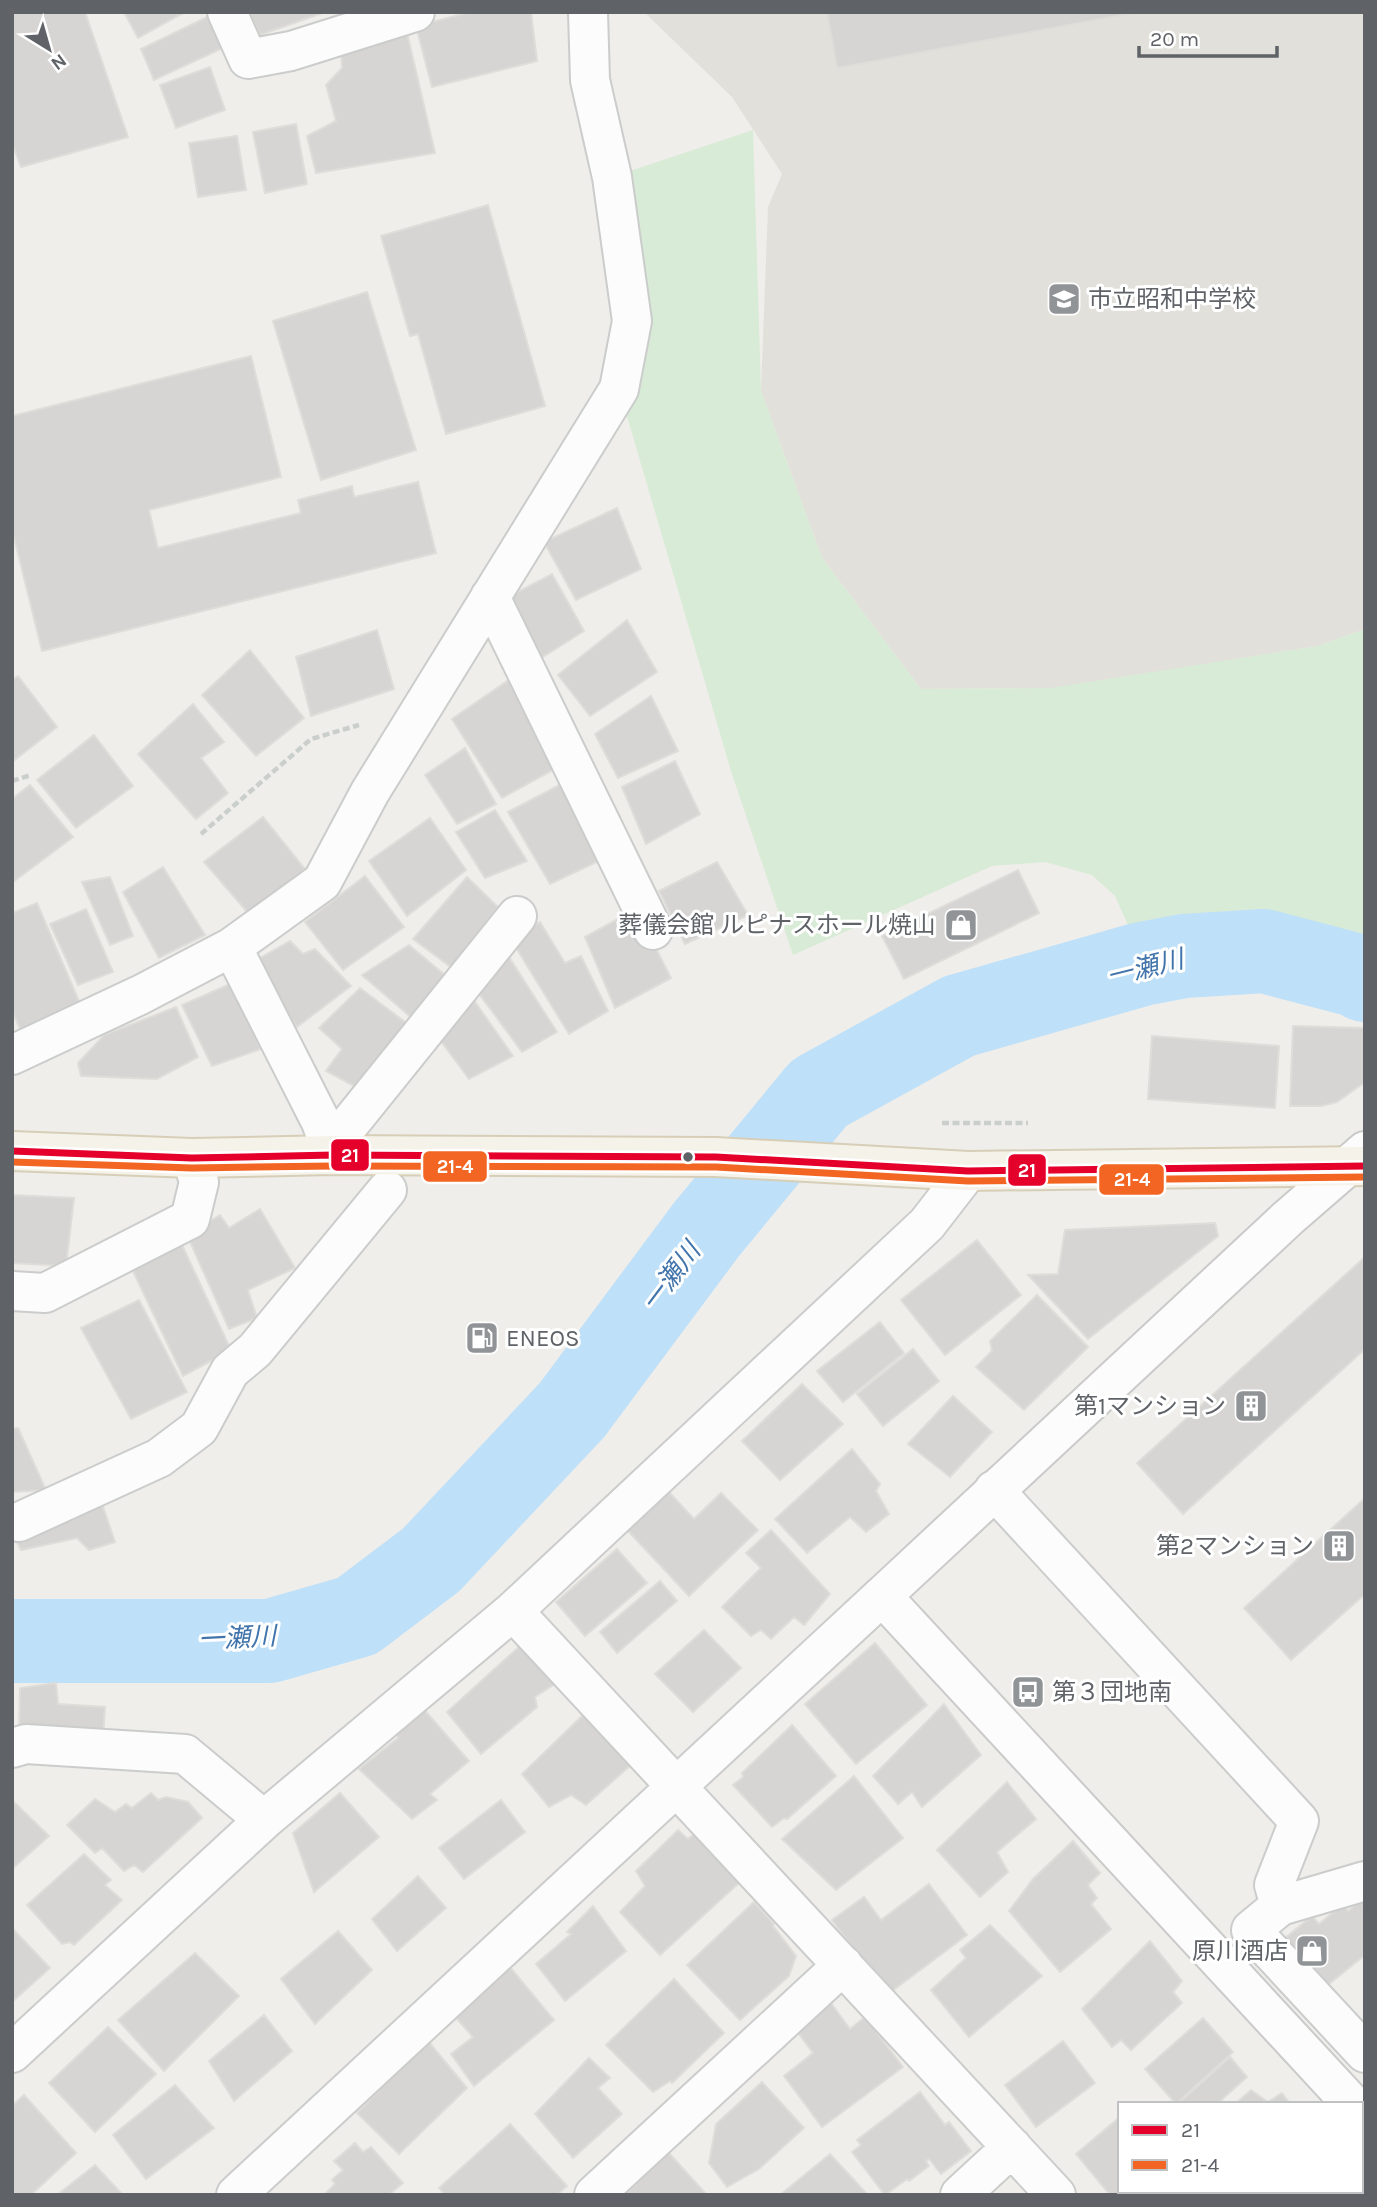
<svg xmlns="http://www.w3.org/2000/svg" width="1377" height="2207" viewBox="0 0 1377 2207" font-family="Karla,'Noto Sans JP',sans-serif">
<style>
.education{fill:#e2e0da}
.green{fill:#d8ebd6}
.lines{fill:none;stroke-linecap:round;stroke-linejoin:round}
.river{stroke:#bfe0f9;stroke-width:84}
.building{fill:#d6d5d3;stroke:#deddd9;stroke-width:2}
.street-casing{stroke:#cbcccc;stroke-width:42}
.secondary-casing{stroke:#cacacb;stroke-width:42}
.primary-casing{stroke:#d7ceb8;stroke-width:42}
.path{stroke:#cacfcc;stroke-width:4.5;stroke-dasharray:7 3.5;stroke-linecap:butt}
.street{stroke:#fdfcfc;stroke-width:38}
.secondary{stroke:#fdfcfc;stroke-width:38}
.primary{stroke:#f4f2e9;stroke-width:38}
.bus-1-casing{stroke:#fff;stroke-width:12}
.bus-2-casing{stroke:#fff;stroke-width:12}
.bus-1{stroke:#e4002b;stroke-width:7}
.bus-2{stroke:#f26522;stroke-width:7}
.bus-dot{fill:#5f6368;stroke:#fff;stroke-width:2.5}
.labels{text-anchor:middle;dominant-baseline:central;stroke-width:6;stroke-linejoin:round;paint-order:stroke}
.poi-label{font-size:24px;fill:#5f6368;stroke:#fff;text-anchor:end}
.water-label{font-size:26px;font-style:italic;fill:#4174aa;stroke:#fff}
.line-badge{stroke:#fff;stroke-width:2.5}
.badge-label{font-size:19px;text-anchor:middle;font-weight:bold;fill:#fff}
</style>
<rect width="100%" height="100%" fill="#efeeea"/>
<path class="education" d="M644,12H1365V629L1318,646L1058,688L921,689L822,558L761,391L768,207L782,174L732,97Z"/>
<path class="green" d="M753,130L761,391L822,558L921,689L1050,688L1318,646L1365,629V945L1363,949L1338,940L1265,924L1169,932L1136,943L1115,896L1092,875L1045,862L992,866L793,955L731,771L619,389L612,177Z"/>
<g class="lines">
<path class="river" d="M12,1641H270L357,1616L431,1560L572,1410L706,1230L819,1093L959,1016L1142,964L1184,956L1264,951L1359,976L1365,980"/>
</g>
<path class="building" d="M12,12H85L128,137L21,167L12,143Z
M124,12H185L138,38Z
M249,12H325L260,35Z
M471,12H531L537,61L432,87L416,26Z
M827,12H1133V13L837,68Z
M211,15L225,47L154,80L141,49Z
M405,24L435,153L316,173L307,136L336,121L326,85L342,68L341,46Z
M210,67L225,110L176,128L160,85Z
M296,124L307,184L265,193L253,132Z
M237,136L246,190L198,197L189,143Z
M488,205L545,406L446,434L418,334L410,336L381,236Z
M367,292L416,450L321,480L273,321Z
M251,356L281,477L149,510L158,548L301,513L298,500L352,486L354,497L418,482L436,553L42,651L12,529V416Z
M617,508L641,569L576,600L544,542Z
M552,574L584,631L538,660L510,596Z
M627,620L657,672L590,716L558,675Z
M377,630L394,689L311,716L296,657Z
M250,650L304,718L256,756L202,695Z
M18,676L57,727L12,762V680Z
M513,677L560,766L502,798L452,719Z
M651,696L678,751L618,778L595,734Z
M193,704L224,742L201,758L228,793L196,819L138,754Z
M94,735L133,786L76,828L37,780Z
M465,748L496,804L457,824L425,775Z
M675,761L700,814L646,844L622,787Z
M565,782L603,859L550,884L508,812Z
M30,785L73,837L13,882L12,799Z
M495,810L527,861L485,878L456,832Z
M263,817L305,869L249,914L204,862Z
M430,818L466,870L407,916L369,861Z
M717,862L748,915L685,944L659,891Z
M163,867L205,935L159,958L123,892Z
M1018,870L1039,913L904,979L882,936Z
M365,876L404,927L343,970L305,922Z
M110,877L133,936L110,945L82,882Z
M467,877L498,907L451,967L413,939Z
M37,903L81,1006L20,1029L12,1010V913Z
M86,909L113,972L78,985L50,924Z
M636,909L671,978L615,1008L585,937Z
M540,922L565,963L581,956L608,1011L569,1034L510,938Z
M290,941L303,954L315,949L351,986L297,1027L251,963Z
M409,945L446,976L413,1019L362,975Z
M507,954L557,1032L522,1052L474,987Z
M230,984L261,1049L212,1066L182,1005Z
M360,988L409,1025L354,1086L326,1071L342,1049L319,1028Z
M473,999L513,1056L469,1079L438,1037Z
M176,1007L198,1057L157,1079L81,1076L78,1063L104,1035Z
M1293,1026L1365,1028V1082L1337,1102L1321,1106H1290Z
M1152,1036L1279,1046L1275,1108L1148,1099Z
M12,1195L74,1198L66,1266L12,1263Z
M260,1209L295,1268L248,1290L257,1318L229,1329L187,1235L220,1215L229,1228Z
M1215,1223L1218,1236L1088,1339L1028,1275L1058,1274L1065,1230Z
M977,1240L1021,1295L945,1355L901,1300Z
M182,1245L231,1350L183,1376L130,1265Z
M1365,1257V1349L1183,1514L1137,1463Z
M1037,1295L1088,1347L1024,1410L976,1367L992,1351L990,1341Z
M139,1300L187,1392L131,1419L81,1328Z
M880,1322L904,1353L843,1402L817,1371Z
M913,1349L939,1381L883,1426L857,1394Z
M802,1384L843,1424L780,1480L742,1441Z
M953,1396L992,1432L950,1477L908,1444Z
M18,1428L46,1490L12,1492V1429Z
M852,1449L880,1484L876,1491L889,1514L866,1532L850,1517L807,1553L775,1519Z
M669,1492L694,1519L721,1493L758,1530L689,1596L628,1531Z
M100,1498L115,1542L89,1550L77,1538L21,1550L12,1532Z
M1365,1498V1594L1291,1660L1244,1608Z
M771,1530L830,1594L804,1625L794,1617L771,1639L761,1630L751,1636L722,1607L761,1568L746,1553Z
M617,1549L647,1583L585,1636L556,1602Z
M660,1581L677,1601L617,1653L600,1632Z
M704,1630L741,1668L693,1712L655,1674Z
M875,1643L927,1705L856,1764L805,1704Z
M521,1645L559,1681L535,1697L537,1707L481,1754L447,1712Z
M56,1683L58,1704L105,1707L103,1736L19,1731L20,1688Z
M944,1704L981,1755L922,1807L912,1792L898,1804L873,1776Z
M420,1705L469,1761L430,1794L437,1800L412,1819L359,1769L398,1738L394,1725Z
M585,1713L632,1764L586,1805L571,1795L549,1807L522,1774Z
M792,1725L836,1776L787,1819L784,1818L772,1827L733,1785L743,1777L742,1773Z
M854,1776L903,1838L836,1890L782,1839Z
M1007,1782L1036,1819L997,1852L1008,1872L980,1897L937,1850Z
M151,1793L158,1800L166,1797L188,1802L202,1818L143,1872L134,1865L124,1871L102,1848L95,1853L67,1825L95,1799L115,1812L126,1804L132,1808Z
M340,1793L379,1837L314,1892L293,1833Z
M12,1800L49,1836L12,1869Z
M501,1800L525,1832L464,1879L439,1848Z
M678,1830L688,1839L695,1833L739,1883L660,1955L620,1912L645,1886L636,1871Z
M1073,1841L1100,1873L1088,1885L1097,1898L1091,1904L1111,1929L1060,1972L1009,1911L1033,1879Z
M84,1854L111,1880L105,1885L122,1900L74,1945L70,1942L62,1944L27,1905Z
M418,1876L446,1908L397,1951L372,1919Z
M929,1884L967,1935L888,1994L832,1920L864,1897L881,1920Z
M1365,1897V1955L1319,1992L1279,1943L1312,1916L1319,1924L1343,1904L1348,1911Z
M754,1902L774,1924L773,1926L796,1956L789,1976L740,2020L687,1965Z
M593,1906L626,1951L565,2001L536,1964L571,1934L567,1932Z
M990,1925L1042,1976L969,2037L931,1990L966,1958L960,1950Z
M12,1928L50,1968L12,2002Z
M338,1931L372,1970L315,2024L281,1979Z
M1150,1941L1182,1981L1173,1992L1182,2003L1131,2050L1121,2040L1112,2047L1082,2009Z
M195,1953L239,1996L164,2071L118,2020Z
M505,1961L554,2020L474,2086L451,2054L473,2037L450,2011Z
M674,1979L724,2033L672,2083L670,2081L653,2092L606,2045Z
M831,2003L850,2029L865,2017L903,2067L822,2127L784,2076L813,2053L796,2030Z
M264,2015L292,2051L234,2101L209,2061Z
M1203,2018L1233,2052L1176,2104L1145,2069Z
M108,2027L156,2074L95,2132L49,2083Z
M423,2035L467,2088L399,2154L357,2113L382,2087L380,2074Z
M1063,2041L1095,2083L1036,2127L1005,2085Z
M1230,2057L1247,2077L1217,2104H1178Z
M589,2058L610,2078L598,2088L622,2114L573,2158L535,2114Z
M762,2082L804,2128L759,2169L727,2187L709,2163L716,2124Z
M175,2085L214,2128L146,2179L113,2135Z
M1251,2090L1268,2102L1282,2093L1290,2104H1235Z
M920,2092L945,2125L949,2122L971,2151L941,2174L929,2159L926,2161L929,2166L909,2181L907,2179L885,2195L852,2152L861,2145L857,2140Z
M24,2095L76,2153L31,2195H12V2106Z
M1120,2117V2191H1132L1128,2195H1110L1076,2154Z
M510,2124L567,2186L557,2195H445L439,2188Z
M355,2143L363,2152L371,2147L403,2183L389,2195H324L335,2184L332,2180L343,2170L334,2161Z
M668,2152L707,2195H625Z
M830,2154L868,2195H780Z
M95,2165L123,2195H57Z
M1160,2191H1234L1237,2195H1156Z"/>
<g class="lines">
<defs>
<path id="street" d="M227,12L248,59L291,51L415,12
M490,597L653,930
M232,947L321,1122L333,1155
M12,1055L140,995L232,947L322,882L370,792L619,389L632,321L612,177L590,80L588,12
M351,1122L517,916
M12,1291L45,1293L190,1219L199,1182L192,1158
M994,1490L1299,1821L1274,1885L1280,1906
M19,1522L159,1458L199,1428L230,1371L255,1350L387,1190
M513,1611L1056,2195
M12,1748L26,1744L185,1754L264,1820
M1365,1881L1280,1906L1251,1930L1365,2053
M12,2053L264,1820L513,1611L927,1224L968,1171
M1361,2162L1365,2159
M236,2195L882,1596
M594,2195L843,1965
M960,2195L1012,2147
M1326,2195L1330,2191"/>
<path id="secondary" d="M1352,2104L882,1596L1288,1218L1365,1151"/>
<path id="primary" d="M12,1151L192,1158L333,1155L716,1157L968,1171L1365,1166"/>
</defs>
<use href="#street" class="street-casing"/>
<use href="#secondary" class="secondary-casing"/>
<use href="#primary" class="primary-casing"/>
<path class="path" d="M12,781L31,775
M201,834L311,739L359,725
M942,1123H1028"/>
<use href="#street" class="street"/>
<use href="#secondary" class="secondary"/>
<use href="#primary" class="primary"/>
<defs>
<path id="bus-1" d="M12,1151L192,1158L333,1155L716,1157L968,1171L1365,1166"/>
<path id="bus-2" d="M12,1162L192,1168L333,1166L716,1167L968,1181L1365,1177"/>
</defs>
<use href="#bus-1" class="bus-1-casing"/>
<use href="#bus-2" class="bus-2-casing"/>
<use href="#bus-1" class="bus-1"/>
<use href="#bus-2" class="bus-2"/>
</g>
<defs>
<symbol id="school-square" viewBox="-11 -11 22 22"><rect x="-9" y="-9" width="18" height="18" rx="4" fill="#919496" stroke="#fff"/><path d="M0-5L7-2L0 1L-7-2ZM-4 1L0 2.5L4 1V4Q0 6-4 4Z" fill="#fff"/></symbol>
<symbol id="shop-square" viewBox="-11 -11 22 22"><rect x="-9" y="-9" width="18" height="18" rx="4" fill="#919496" stroke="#fff"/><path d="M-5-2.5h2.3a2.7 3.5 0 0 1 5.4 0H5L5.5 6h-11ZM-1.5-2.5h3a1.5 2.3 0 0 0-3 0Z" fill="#fff"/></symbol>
<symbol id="fuel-square" viewBox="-11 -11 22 22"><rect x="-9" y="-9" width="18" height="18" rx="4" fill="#919496" stroke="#fff"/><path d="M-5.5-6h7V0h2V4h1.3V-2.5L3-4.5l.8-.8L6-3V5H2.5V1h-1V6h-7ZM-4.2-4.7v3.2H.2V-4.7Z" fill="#fff"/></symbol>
<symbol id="building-square" viewBox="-11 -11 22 22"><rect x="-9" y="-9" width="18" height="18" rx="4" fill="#919496" stroke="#fff"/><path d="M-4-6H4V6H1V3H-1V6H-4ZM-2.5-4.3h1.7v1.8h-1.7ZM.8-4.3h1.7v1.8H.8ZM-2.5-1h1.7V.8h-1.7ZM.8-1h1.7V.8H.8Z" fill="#fff"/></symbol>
<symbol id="bus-square" viewBox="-11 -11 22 22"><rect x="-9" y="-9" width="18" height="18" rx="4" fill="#919496" stroke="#fff"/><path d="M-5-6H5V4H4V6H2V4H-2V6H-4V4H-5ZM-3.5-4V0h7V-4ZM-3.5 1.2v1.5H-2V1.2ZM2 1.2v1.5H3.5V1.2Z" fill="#fff"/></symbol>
</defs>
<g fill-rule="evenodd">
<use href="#school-square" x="1045" y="280" width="38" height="38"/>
<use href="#shop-square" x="942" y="906" width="38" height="38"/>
<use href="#fuel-square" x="463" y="1319" width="38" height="38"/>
<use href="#building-square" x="1232" y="1387" width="38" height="38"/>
<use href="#building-square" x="1320" y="1527" width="38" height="38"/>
<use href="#bus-square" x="1009" y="1673" width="38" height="38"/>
<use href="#shop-square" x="1293" y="1932" width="38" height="38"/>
</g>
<circle class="bus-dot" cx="688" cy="1157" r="6"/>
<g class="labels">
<g class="poi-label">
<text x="1088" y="299" text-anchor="start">市立昭和中学校</text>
<text x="936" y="925">葬儀会館 ルピナスホール焼山</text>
<text x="506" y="1338" text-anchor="start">ENEOS</text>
<text x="1226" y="1406">第1マンション</text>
<text x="1314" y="1546">第2マンション</text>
<text x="1052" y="1692" text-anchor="start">第３団地南</text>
<text x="1288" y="1951">原川酒店</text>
</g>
<g class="water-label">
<text transform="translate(1145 968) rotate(-14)">一瀬川</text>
<text transform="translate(671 1277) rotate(-53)">一瀬川</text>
<text transform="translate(237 1638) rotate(-3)">一瀬川</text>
</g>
</g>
<g class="line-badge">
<rect x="330" y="1138" width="40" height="34" rx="7" fill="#e4002b"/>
<rect x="422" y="1150" width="66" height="33" rx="7" fill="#f26522"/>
<rect x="1007" y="1153" width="40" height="34" rx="7" fill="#e4002b"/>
<rect x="1098" y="1163" width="67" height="33" rx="7" fill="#f26522"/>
</g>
<g class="badge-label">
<text x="350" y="1162">21</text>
<text x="455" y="1173">21-4</text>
<text x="1027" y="1177">21</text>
<text x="1132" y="1186">21-4</text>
</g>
<rect width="1377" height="2207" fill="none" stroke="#5f6368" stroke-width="28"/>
<rect x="1118" y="2102" width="245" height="91" fill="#ffffff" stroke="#bfc1c3" stroke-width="2"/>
<rect x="1132" y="2125" width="35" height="10" fill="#e4002b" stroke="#bfc1c3" stroke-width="2"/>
<text x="1181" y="2137" font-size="21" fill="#5f6368">21</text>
<rect x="1132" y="2160" width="35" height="10" fill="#f26522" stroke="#bfc1c3" stroke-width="2"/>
<text x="1181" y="2172" font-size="21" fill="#5f6368">21-4</text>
<g transform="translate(49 49) rotate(143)" stroke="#ffffff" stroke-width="5" paint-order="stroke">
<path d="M0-5L12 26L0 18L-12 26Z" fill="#5f6368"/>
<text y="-10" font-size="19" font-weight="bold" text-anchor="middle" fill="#5f6368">N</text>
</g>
<path d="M1139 46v10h138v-10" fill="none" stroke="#5f6368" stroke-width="3.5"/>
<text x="1150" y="46" font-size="21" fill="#5f6368" stroke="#ffffff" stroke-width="5" paint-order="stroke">20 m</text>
</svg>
